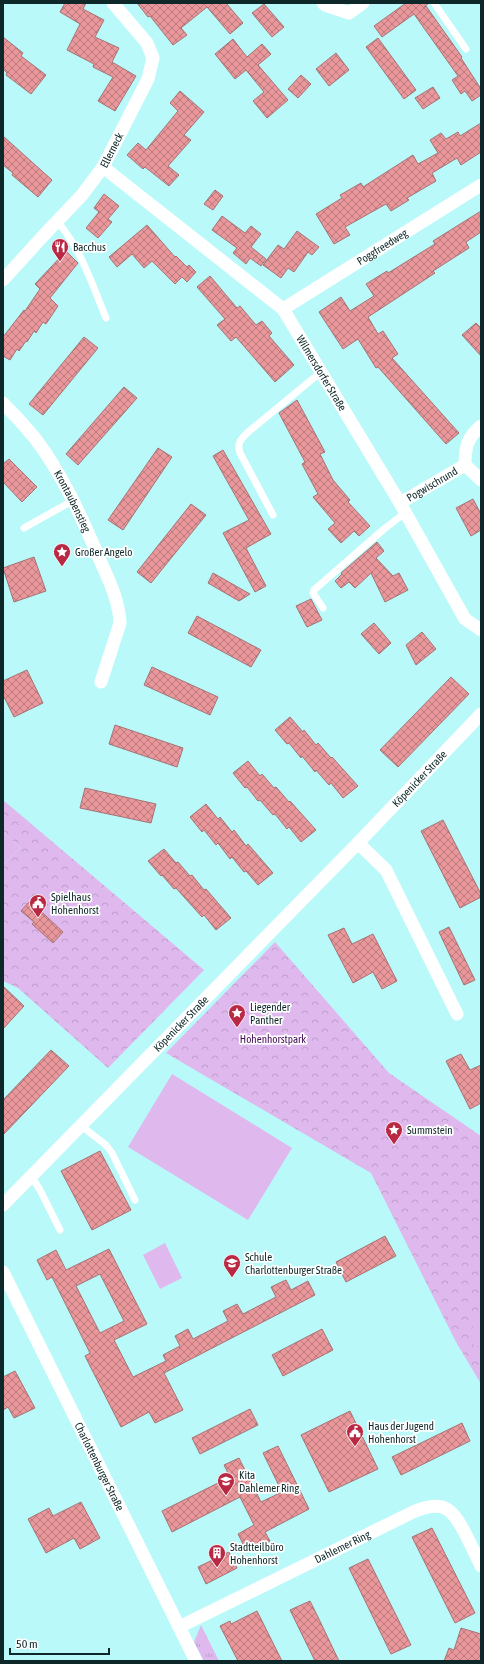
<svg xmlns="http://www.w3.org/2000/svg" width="484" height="1664" viewBox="0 0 484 1664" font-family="'Asap Condensed',sans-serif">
  <defs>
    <pattern id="grass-tufts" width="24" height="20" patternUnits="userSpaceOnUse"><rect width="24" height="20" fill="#dfb8ee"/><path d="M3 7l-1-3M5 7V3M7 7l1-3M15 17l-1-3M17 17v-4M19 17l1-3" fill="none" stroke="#be9ecc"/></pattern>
    <pattern id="park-crowns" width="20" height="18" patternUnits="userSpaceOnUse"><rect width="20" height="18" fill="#dfb8ee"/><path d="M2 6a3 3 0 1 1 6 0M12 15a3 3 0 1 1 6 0" fill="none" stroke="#be9ecc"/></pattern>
    <pattern id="building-cross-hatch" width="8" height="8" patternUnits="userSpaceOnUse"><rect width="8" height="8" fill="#e9979b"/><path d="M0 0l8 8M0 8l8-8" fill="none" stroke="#bb7b7e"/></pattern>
  </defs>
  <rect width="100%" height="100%" fill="#baf9f9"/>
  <path fill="url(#grass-tufts)" d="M201 1625 219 1661H204L194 1642Z"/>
  <path fill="url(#park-crowns)" d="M3 800 204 970 108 1068 18 988 3 981V865L20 848 3 832Z
    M275 942 389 1073 481 1136V1384L456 1342 371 1173 166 1053Z"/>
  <path fill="#dfb8ee" d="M3 832 20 848 3 865Z
    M172 1074 292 1148 248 1220 128 1147Z
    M165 1243 182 1278 160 1289 143 1255Z
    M481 1300V1347L468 1343Z"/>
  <path fill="url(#building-cross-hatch)" stroke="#a47375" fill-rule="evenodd" d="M65 3H86L83 9 104 20 95 37 119 48 112 62 136 76 115 111 98 101 113 77 93 67 94 64 67 50 80 24 60 12Z
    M137 3H226L243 23 230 34 207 7 181 28 187 35 173 45 150 16 148 17Z
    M406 3H429L424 7 426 6 462 57 461 58 481 89V95L472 101 465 91 461 94 452 80 458 76 414 14 382 37 374 26Z
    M264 4 284 27 272 37 252 13Z
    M3 37 23 53 21 56 46 75 31 94 6 75 7 73 3 69Z
    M378 38 416 90 404 99 366 47Z
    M233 39 247 57 262 44 271 54 258 65 288 100 267 118 253 101 264 92 246 70 235 79 215 54Z
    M336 53 349 70 329 86 316 69Z
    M301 75 311 84 298 98 288 89Z
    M433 87 440 98 423 109 415 98Z
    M180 91 204 112 184 135 191 140 168 166 179 175 169 186 145 167 143 169 127 155 138 143 146 150 178 111 170 103Z
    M481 123V152L461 165 457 158 432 173 436 181 407 198 409 200 391 211 386 204 345 227 350 235 334 244 316 214 342 198 340 195 361 183 363 187 413 155 418 164 438 153 430 140 441 133 446 139 458 132 460 136Z
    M3 136 52 180 38 197 12 175 13 173 3 165Z
    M215 190 223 196 213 210 204 204Z
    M104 194 119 206 108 219 112 222 98 238 86 228 99 212 94 208Z
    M481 211V232L466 242 469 248 433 271 435 273 368 317 378 334 383 331 398 354 392 358 459 433 446 444 378 367 376 368 358 339 343 349 319 312 341 297 350 311 374 296 366 284 387 271 388 273 435 244 433 241Z
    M222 216 245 233 251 226 261 234 251 247 266 259 261 266 250 258 246 264 233 253 237 248 212 230Z
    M147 225 175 257 176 256 187 267 189 265 196 272 187 282 182 277 175 284 152 261 144 268 132 254 117 267 109 257Z
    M297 231 319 247 312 255 308 252 294 272 288 268 281 278 263 265 278 245 284 249Z
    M66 251 78 263 50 298 58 306 46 324 43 322 36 333 34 331 27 342 26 341 19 351 17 349 10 360 3 356V337L24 310 25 311 40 289 35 284Z
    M210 276 237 308 240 306 256 325 262 321 272 333 269 336 294 365 275 382 236 337 231 341 217 325 225 319 197 287Z
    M476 323 481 328V356L462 335Z
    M84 337 98 348 43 415 29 404Z
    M124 387 137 398 78 465 66 454Z
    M297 400 325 452 320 454 333 480 350 500 348 502 370 526 359 536 354 531 341 543 328 529 335 523 313 497 318 494 302 464 305 462 279 413Z
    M158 448 172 457 123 530 108 520Z
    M223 450 271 534 246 548 266 586 255 592 223 533 249 520 213 456Z
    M9 459 37 487 22 502 3 482V464Z
    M473 499 481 514V530L471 536 456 508Z
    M191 504 206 515 151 583 137 572Z
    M377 542 384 551 376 558 393 576 399 573 408 590 385 602 371 573 355 588 349 582 341 588 335 581 342 574 341 573Z
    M34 557 46 591 14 602 3 568Z
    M213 573 250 594 239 601 208 583Z
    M311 599 322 620 307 627 296 606Z
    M197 616 261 650 251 667 188 633Z
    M374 623 391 643 379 654 361 634Z
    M422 632 436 649 416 665 406 645Z
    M152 667 218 697 210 715 144 685Z
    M27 670 43 703 14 717 3 695V681Z
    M451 677 469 694 398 767 380 750Z
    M290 717 303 732 304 730 316 745 318 743 331 758 332 757 358 786 343 798 331 783 329 785 316 770 315 772 302 756 301 758 289 743 287 744 275 730Z
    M115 725 183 748 177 767 109 744Z
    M248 761 260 776 262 774 274 788 276 787 289 802 290 801 316 830 301 842 289 827 287 829 275 814 273 815 260 800 258 801 247 787 245 788 233 773Z
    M85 788 156 804 151 823 80 808Z
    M206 804 218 819 220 817 232 832 234 830 246 846 248 844 273 873 258 885 246 871 244 872 232 857 230 859 218 843 216 845 204 830 202 832 190 817Z
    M443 820 481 894V897L460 908 421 831Z
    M164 849 176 863 178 862 190 876 192 875 204 890 206 889 231 918 216 930 204 915 202 917 176 888 174 889 162 875 161 876 148 861Z
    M30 901 63 932 53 943 32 924 34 922 21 911Z
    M449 927 475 980 464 985 439 932Z
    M344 928 352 944 373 934 397 981 382 989 373 972 353 983 328 935Z
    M3 986 24 1006 3 1029Z
    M51 1050 69 1066 3 1135V1100Z
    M461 1054 470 1070 481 1065V1103L470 1109 446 1061Z
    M100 1151 131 1210 92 1230 61 1171Z
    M385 1236 396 1256 346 1282 336 1262Z
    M109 1249 147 1324 114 1340 133 1377 166 1361 163 1355 180 1346 175 1336 188 1329 193 1339 228 1321 223 1311 237 1304 243 1314 276 1297 271 1287 286 1280 291 1290 308 1281 315 1295 164 1373 183 1410 155 1423 149 1412 121 1427 85 1356 90 1353 52 1277 47 1280 37 1260 56 1250 66 1270ZM100 1274 124 1321 100 1333 76 1286Z
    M322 1329 333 1350 283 1376 272 1355Z
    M15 1371 35 1408 14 1418 8 1407 3 1410V1377Z
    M250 1409 258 1425 200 1454 192 1438Z
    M350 1411 378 1469 329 1492 301 1435Z
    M462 1423 470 1441 401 1475 392 1457Z
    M278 1446 309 1509 265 1532 270 1541 247 1552 238 1534 254 1525 240 1497 172 1532 162 1511 230 1477 224 1465 239 1458 261 1502 282 1492 263 1453Z
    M81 1502 100 1538 80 1549 74 1538 46 1553 28 1519 49 1508 53 1516Z
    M432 1528 475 1613 455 1623 412 1537Z
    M229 1552 237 1568 206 1584 198 1567Z
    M368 1559 411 1645 391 1654 349 1568Z
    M310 1601 317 1615 339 1661H315L290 1610Z
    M257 1611 282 1661H238L220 1626 230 1621 231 1624Z
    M461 1628 481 1634V1661H444L449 1648 454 1650Z"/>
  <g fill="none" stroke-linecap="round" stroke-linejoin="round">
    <path stroke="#fff" stroke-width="7" d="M434 3 466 49
      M57 221C81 249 92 284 106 318
      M273 515 240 453C237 444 240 440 247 433L321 372
      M24 528 72 501
      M323 608 313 593 314 590 384 529 405 513
      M80 1125 106 1145 112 1153 135 1200
      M31 1176 40 1190 60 1230"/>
    <g stroke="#fff" stroke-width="13">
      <path d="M323 3 325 5 349 13 363 3"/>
      <path id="s1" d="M103 167 283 309 400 503 465 619 481 630"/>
      <path id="s2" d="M3 280 43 236 82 195 103 167 148 79 153 58 147 43 113 3"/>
      <path id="s3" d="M283 309 481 185"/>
      <path id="s4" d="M3 403C14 414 24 425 34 437 62 473 82 518 100 560 109 580 119 601 120 623L101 682"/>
      <path d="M481 426C467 438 465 447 465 465L481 480"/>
      <path id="s5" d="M400 503 465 465"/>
      <path d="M358 843 386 870 457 1014"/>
      <path id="s6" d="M3 1205 358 843 481 714"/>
      <path id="s7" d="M3 1272 196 1661"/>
      <path id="s8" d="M179 1627 413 1512C444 1499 452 1508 466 1535 471 1545 476 1555 481 1566"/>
    </g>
  </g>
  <defs>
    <symbol id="restaurant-pin" viewBox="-11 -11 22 30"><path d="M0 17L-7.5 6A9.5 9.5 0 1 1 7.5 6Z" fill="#ba2944" stroke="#fff"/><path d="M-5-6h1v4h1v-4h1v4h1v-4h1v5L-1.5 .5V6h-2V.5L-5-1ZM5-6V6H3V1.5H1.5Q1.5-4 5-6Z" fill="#fff"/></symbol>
    <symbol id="sight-pin" viewBox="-11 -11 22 30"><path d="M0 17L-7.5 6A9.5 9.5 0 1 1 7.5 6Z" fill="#ba2944" stroke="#fff"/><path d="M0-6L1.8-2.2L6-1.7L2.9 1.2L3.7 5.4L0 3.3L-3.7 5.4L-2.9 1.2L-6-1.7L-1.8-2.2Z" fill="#fff"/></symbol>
    <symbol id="civic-pin" viewBox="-11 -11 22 30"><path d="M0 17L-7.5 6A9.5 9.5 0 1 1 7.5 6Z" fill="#ba2944" stroke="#fff"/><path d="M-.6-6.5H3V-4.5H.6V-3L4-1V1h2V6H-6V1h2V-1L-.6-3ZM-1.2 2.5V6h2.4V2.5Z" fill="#fff"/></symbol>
    <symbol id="school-pin" viewBox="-11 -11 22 30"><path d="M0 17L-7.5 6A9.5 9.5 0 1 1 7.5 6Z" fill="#ba2944" stroke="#fff"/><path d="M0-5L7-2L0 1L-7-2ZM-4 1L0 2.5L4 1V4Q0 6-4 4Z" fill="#fff"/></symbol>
    <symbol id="building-pin" viewBox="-11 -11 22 30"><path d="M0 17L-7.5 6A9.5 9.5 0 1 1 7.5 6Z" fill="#ba2944" stroke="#fff"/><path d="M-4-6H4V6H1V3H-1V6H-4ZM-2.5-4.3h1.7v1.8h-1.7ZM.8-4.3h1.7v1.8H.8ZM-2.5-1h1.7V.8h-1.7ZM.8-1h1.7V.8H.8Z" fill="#fff"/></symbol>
  </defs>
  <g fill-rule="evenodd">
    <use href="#restaurant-pin" x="50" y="237" width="20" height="27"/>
    <use href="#sight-pin" x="52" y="542" width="20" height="27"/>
    <use href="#civic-pin" x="28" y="893" width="20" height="27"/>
    <use href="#sight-pin" x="227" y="1003" width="20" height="27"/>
    <use href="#sight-pin" x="384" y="1120" width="20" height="27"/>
    <use href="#school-pin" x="222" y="1253" width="20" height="27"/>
    <use href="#civic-pin" x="345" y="1422" width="20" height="27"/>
    <use href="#school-pin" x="216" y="1471" width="20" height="27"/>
    <use href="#building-pin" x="207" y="1543" width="20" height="27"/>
  </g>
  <g text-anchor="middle" stroke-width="3.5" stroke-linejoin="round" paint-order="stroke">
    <g font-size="11" fill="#0e2728" stroke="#fff">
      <text dy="4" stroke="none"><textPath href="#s2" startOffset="170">Ellerneck</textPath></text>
      <text dy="4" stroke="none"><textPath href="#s3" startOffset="117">Poggfreedweg</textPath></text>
      <text dy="4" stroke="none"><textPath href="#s1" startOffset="304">Wilmersdorfer Straße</textPath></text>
      <text dy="4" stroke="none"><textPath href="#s5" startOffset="37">Pogwischrund</textPath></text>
      <text dy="4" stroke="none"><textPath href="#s4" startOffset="121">Krontaubenstieg</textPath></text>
      <text dy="4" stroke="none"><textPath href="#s6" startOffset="596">Köpenicker Straße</textPath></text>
      <text dy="4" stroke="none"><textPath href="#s6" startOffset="254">Köpenicker Straße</textPath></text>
      <text dy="4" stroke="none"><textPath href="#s7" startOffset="217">Charlottenburger Straße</textPath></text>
      <text dy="4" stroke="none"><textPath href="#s8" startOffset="182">Dahlemer Ring</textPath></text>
    </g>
    <g font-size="11" fill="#0e2728" stroke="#fff" text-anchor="start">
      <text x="73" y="251">Bacchus</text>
      <text x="75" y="556">Großer Angelo</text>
      <text x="51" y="901">Spielhaus<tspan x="51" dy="13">Hohenhorst</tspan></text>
      <text x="250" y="1011">Liegender<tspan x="250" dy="13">Panther</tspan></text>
      <text x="407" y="1134">Summstein</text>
      <text x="245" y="1261">Schule<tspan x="245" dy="13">Charlottenburger Straße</tspan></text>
      <text x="368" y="1430">Haus der Jugend<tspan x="368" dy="13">Hohenhorst</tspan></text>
      <text x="239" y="1479">Kita<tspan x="239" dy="13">Dahlemer Ring</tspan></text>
      <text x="230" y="1551">Stadtteilbüro<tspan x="230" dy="13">Hohenhorst</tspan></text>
    </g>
    <g font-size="11" fill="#450c57" stroke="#fff">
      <text x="273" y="1043">Hohenhorstpark</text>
    </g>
  </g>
  <rect width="484" height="1664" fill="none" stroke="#0e2728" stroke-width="8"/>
  <path d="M10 1648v6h99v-6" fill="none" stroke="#0e2728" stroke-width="2"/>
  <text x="16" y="1648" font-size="12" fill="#0e2728" stroke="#ffffff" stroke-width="3" paint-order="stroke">50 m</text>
</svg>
